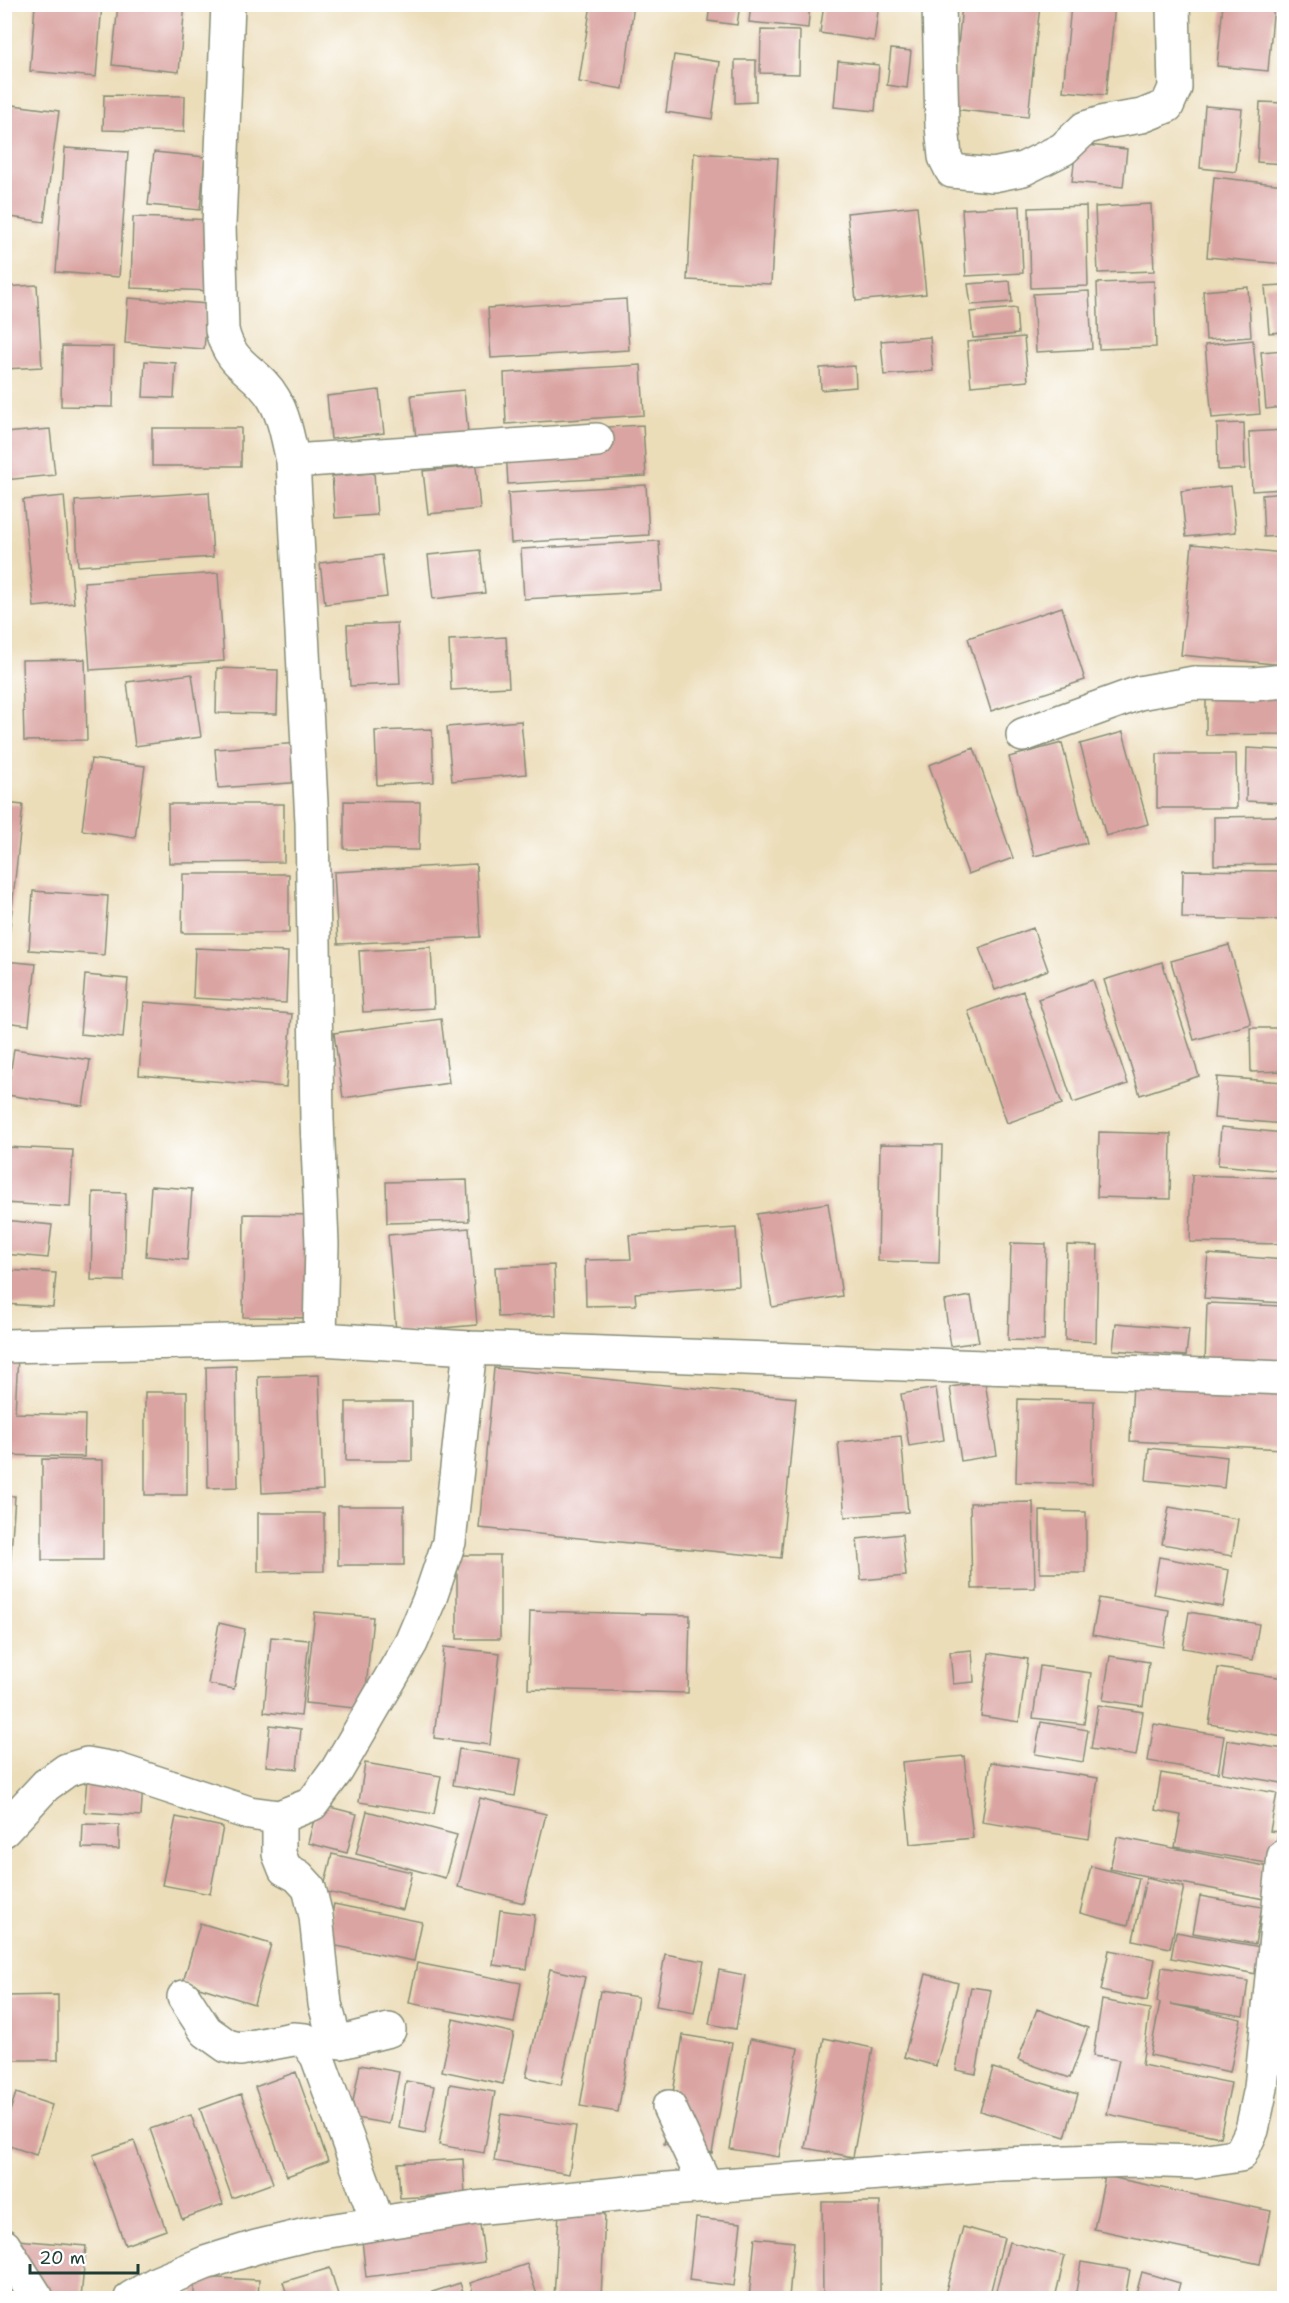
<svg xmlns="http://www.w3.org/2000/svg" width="1289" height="2303" viewBox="0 0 1289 2303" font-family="'Shantell Sans',sans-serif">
  <rect width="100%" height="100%" fill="#fff"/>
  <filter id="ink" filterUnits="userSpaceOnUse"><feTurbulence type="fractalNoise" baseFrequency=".0167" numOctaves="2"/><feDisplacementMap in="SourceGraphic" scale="12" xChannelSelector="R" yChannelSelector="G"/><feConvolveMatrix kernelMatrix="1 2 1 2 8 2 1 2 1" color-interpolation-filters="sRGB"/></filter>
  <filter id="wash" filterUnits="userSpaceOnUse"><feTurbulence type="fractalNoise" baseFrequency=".008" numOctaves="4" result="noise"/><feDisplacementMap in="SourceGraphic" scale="24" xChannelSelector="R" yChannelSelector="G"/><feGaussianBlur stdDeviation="1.35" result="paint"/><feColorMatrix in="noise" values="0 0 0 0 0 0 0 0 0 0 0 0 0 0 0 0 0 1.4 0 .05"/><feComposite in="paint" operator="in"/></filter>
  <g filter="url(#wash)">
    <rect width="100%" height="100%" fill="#ecddb9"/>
    <g id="blocks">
      <path fill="#daa4a2" d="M4 4H11L9 42 4 41Z
        M35 4H102L96 77 30 71Z
        M118 4H185L179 72 112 65Z
        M591 4H634L623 89 579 82Z
        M710 4H740L737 25 708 21Z
        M751 4H810L808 28 749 22Z
        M824 4H879L874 41 820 33Z
        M1223 4H1274L1268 71 1217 66Z
        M962 5H1040L1028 117 952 109Z
        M1071 5H1115L1106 95 1063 91Z
        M761 30 800 31 799 74 760 73Z
        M891 49 911 51 907 88 887 85Z
        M674 55 720 62 712 119 666 112Z
        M735 60H756V102L735 103Z
        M838 61 879 65 875 111 834 107Z
        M104 95 185 96 184 132 103 130Z
        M1260 102 1284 103V164L1257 162Z
        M5 104 59 111 44 222 4 216Z
        M1205 106 1242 109 1236 172 1200 168Z
        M1076 144 1127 149 1123 187 1072 182Z
        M65 148 128 152 119 277 56 272Z
        M154 152 205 157 200 210 148 205Z
        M694 153 778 158 771 284 687 280Z
        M1214 177 1284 185V264L1207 257Z
        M1151 204 1154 271 1098 273 1095 207Z
        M917 206 926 294 856 301 847 213Z
        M1020 206 1023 273 966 276 962 209Z
        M1086 206 1088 286 1031 288 1029 208Z
        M133 217 215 220 213 291 131 288Z
        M1010 281 1012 302 971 305 968 284Z
        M1154 281 1156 347 1099 349 1097 283Z
        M37 285 42 367 4 369V287Z
        M1284 285V332L1269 333 1265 286Z
        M1248 287 1251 337 1206 340 1203 291Z
        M1089 291 1092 349 1036 352 1033 294Z
        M128 298 208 304 204 349 125 343Z
        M626 299 629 350 491 358 488 308Z
        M1016 308 1018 334 973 338 970 312Z
        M930 337 933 371 884 375 881 341Z
        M1024 337 1028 381 971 386 967 342Z
        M1253 340 1260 414 1212 418 1205 345Z
        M62 346 114 347 113 407 61 406Z
        M1284 350V407L1266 409 1261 352Z
        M145 361 176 363 174 398 143 397Z
        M641 365 644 415 506 424 504 373Z
        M855 366 856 387 821 390 820 368Z
        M379 390 384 433 331 439 327 396Z
        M464 390 468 433 416 438 411 395Z
        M1244 423 1245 469 1218 470 1217 424Z
        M643 425 646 476 508 484 505 433Z
        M152 428H241V466H152Z
        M50 429 55 475 4 480V433Z
        M1284 430V489L1252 491 1249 432Z
        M476 466 480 509 428 514 423 471Z
        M374 473 377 515 335 518 332 476Z
        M646 485 649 535 511 543 508 493Z
        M1231 486 1236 532 1186 537 1181 491Z
        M209 492 213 557 78 566 75 501Z
        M1284 493V536L1264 537 1262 495Z
        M64 496 74 603 34 607 23 500Z
        M659 541 662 591 524 599 521 549Z
        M1192 544 1284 553V665L1181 655Z
        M480 550 485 593 433 599 428 555Z
        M382 555 387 597 325 604 320 563Z
        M218 573 224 661 90 670 84 582Z
        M1062 607 1085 680 991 711 968 638Z
        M397 623 400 684 350 686 347 625Z
        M506 637 509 687 451 690 449 640Z
        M85 659 87 740 24 741 22 660Z
        M217 668 278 670 277 714 216 713Z
        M192 674 201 737 135 746 127 682Z
        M1284 685V734L1206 735V686Z
        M521 721 526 774 452 781 447 727Z
        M432 729 434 782 377 785 375 731Z
        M1123 732 1148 824 1106 836 1080 744Z
        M301 743 304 782 218 788 215 749Z
        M1062 743 1087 843 1034 856 1009 757Z
        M974 748 1013 858 968 874 929 765Z
        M1247 748 1284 750V803L1246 801Z
        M1157 754H1236L1237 808H1157Z
        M91 759 145 766 135 838 82 830Z
        M344 801 420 802 419 850 344 849Z
        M4 803 23 805 9 936 4 935Z
        M168 804H284V862L169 863Z
        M1284 816V864L1214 865V817Z
        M476 864 480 937 338 944 334 872Z
        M1183 870 1284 871V920L1182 918Z
        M183 874H289V933H182Z
        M33 891 108 896 104 955 29 950Z
        M1033 928 1048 970 995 990 979 948Z
        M1229 945 1251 1024 1194 1040 1171 961Z
        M431 947 434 1008 363 1012 359 951Z
        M195 948 288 952 286 1003 193 998Z
        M4 961 36 964 29 1025 4 1022Z
        M1162 962 1199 1076 1140 1095 1104 980Z
        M85 975 128 979 123 1038 80 1034Z
        M1093 980 1128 1084 1073 1103 1038 999Z
        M1023 991 1062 1104 1007 1123 968 1011Z
        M144 1002 292 1014 286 1087 139 1075Z
        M441 1019 449 1083 343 1098 334 1033Z
        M1250 1028H1284V1071L1251 1072Z
        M14 1049 90 1060 83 1106 7 1095Z
        M1217 1077 1284 1082V1124L1214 1118Z
        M1221 1127 1284 1133V1171L1218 1165Z
        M1099 1132 1171 1134 1170 1199 1097 1197Z
        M880 1144 942 1145 939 1263 878 1261Z
        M4 1147 73 1150 70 1207 4 1203Z
        M1192 1175 1284 1178V1244L1190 1242Z
        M467 1180 469 1221 387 1223 386 1182Z
        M151 1186 192 1189 187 1260 146 1256Z
        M93 1192 126 1193 124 1281 91 1280Z
        M828 1203 842 1296 772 1307 757 1214Z
        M244 1214 320 1215V1318L243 1317Z
        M4 1220 52 1225 48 1258 4 1254Z
        M469 1228 477 1325 396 1332 388 1235Z
        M736 1228 739 1286 635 1293 636 1305 586 1306 585 1260 631 1259 629 1235Z
        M1011 1243 1046 1244 1044 1341 1008 1340Z
        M1067 1245 1098 1246 1096 1342 1065 1340Z
        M1208 1254 1284 1260V1303L1204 1298Z
        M554 1265 556 1315 498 1317 495 1267Z
        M4 1270 56 1273 53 1307 4 1304Z
        M971 1296 979 1342 951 1346 944 1301Z
        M1207 1303 1284 1306V1368L1205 1364Z
        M1116 1323 1189 1329 1186 1356 1113 1350Z
        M4 1355 18 1356 15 1413 85 1415 84 1457 4 1455Z
        M236 1366 238 1487 208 1488 206 1367Z
        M494 1368 796 1398 781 1558 479 1528Z
        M319 1375 323 1490 262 1493 258 1377Z
        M985 1382 997 1455 961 1461 950 1387Z
        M1133 1384 1284 1392V1449L1130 1441Z
        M936 1388 944 1440 909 1446 901 1394Z
        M145 1392H187V1495H145Z
        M1018 1399 1094 1401 1092 1484 1016 1482Z
        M346 1402H412V1461H346Z
        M901 1436 908 1512 845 1517 838 1442Z
        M1149 1448 1227 1457 1224 1488 1146 1480Z
        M42 1459 103 1460V1560H42Z
        M4 1496H15L10 1567H4Z
        M1033 1502 1035 1588 972 1589 970 1503Z
        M338 1506H404V1565H338Z
        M1169 1507 1238 1519 1232 1556 1162 1544Z
        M1040 1511 1086 1512V1573H1040Z
        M258 1513H324V1571L258 1572Z
        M902 1534 906 1576 861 1580 857 1539Z
        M457 1555H500V1639H457Z
        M1159 1557 1229 1570 1223 1607 1153 1594Z
        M1099 1598 1169 1610 1163 1647 1092 1635Z
        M530 1611 690 1615 688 1693 528 1689Z
        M315 1612 373 1617 364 1709 305 1703Z
        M1189 1612 1259 1624 1253 1660 1183 1648Z
        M219 1623 245 1629 234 1689 208 1684Z
        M271 1637 309 1640 301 1716 264 1712Z
        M444 1647 500 1653 490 1745 434 1738Z
        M972 1650 974 1682 953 1684 950 1652Z
        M989 1653 1028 1659 1019 1722 981 1716Z
        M1110 1656 1149 1662 1143 1706 1103 1700Z
        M1040 1666 1091 1673 1084 1724 1033 1718Z
        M1218 1668 1284 1678 1283 1737 1209 1724Z
        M1098 1705 1143 1712 1136 1756 1091 1749Z
        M1041 1722 1088 1730 1083 1762 1035 1754Z
        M1154 1724 1224 1736 1218 1773 1148 1761Z
        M270 1725 301 1729 297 1769 266 1766Z
        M1227 1740 1284 1749 1282 1783 1222 1773Z
        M459 1749 521 1759 515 1796 453 1785Z
        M964 1756 973 1838 910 1844 902 1762Z
        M991 1762 1098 1778 1089 1839 982 1822Z
        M365 1763 441 1776 434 1814 359 1802Z
        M1161 1773 1277 1793 1270 1831 1278 1832 1272 1864 1175 1847 1181 1815 1155 1810Z
        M87 1779 143 1784 141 1816 84 1812Z
        M480 1798 546 1814 524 1903 458 1887Z
        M318 1804 357 1814 347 1853 308 1843Z
        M367 1811 457 1835 445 1878 356 1854Z
        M176 1817 223 1827 210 1894 162 1885Z
        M83 1824 119 1825V1849L82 1848Z
        M1117 1837 1270 1867 1264 1899 1110 1869Z
        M332 1854 412 1872 403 1910 323 1891Z
        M1091 1866 1139 1878 1128 1925 1080 1913Z
        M1146 1878 1184 1887 1170 1948 1133 1940Z
        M1200 1896 1262 1907 1255 1944 1193 1933Z
        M334 1904 422 1922 414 1961 326 1944Z
        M500 1910 535 1915 527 1969 493 1965Z
        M200 1923 271 1944 254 2004 183 1982Z
        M1176 1932 1272 1949 1267 1976 1171 1958Z
        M1109 1950 1155 1959 1147 2001 1101 1991Z
        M665 1954 704 1961 694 2013 656 2006Z
        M417 1963 521 1983 514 2023 409 2003Z
        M1162 1967 1248 1981 1243 2016 1171 2004 1241 2019 1230 2072 1150 2055 1160 2003 1157 2002Z
        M550 1969 585 1977 561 2085 526 2077Z
        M719 1970 745 1975 736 2029 709 2024Z
        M926 1974 958 1983 936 2066 904 2057Z
        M971 1987 991 1990 976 2074 956 2070Z
        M600 1991 638 1997 618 2112 580 2106Z
        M58 1995V2060H4V1996Z
        M1102 2000 1150 2009 1142 2065 1231 2083 1220 2137 1107 2114 1119 2060 1093 2056Z
        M1037 2009 1088 2028 1070 2078 1018 2060Z
        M453 2019 514 2033 503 2084 442 2071Z
        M683 2035 732 2043 712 2153 664 2144Z
        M824 2038 873 2048 853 2157 805 2148Z
        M750 2039 798 2048 779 2157 730 2149Z
        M360 2065 399 2072 389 2124 350 2117Z
        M993 2068 1078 2094 1065 2137 980 2111Z
        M296 2072 328 2161 287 2176 255 2087Z
        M406 2081 434 2086 425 2133 399 2128Z
        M450 2084 495 2092 484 2153 439 2145Z
        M16 2093 52 2105 36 2155 4 2144V2129Z
        M241 2094 273 2183 232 2198 200 2109Z
        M501 2114 576 2126 569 2174 494 2161Z
        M191 2115 223 2204 182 2219 150 2129Z
        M134 2141 166 2230 125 2245 93 2155Z
        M463 2159 465 2194 400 2198 398 2163Z
        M1105 2176 1271 2211 1260 2264 1094 2229Z
        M822 2202H880V2298H823Z
        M559 2212 605 2214 601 2298H554Z
        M479 2217 485 2262 366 2277 361 2231Z
        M696 2218 741 2223 734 2286 689 2280Z
        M963 2227 1004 2238 989 2298H944Z
        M755 2238 794 2242 789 2298H749Z
        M17 2240 86 2246 81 2298H37L11 2296Z
        M1009 2242 1065 2256 1055 2298H994Z
        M1081 2262 1130 2270 1125 2298H1075Z
        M527 2264 538 2298H475L470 2283Z
        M330 2268 339 2298H288L283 2282Z
        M1142 2272 1180 2283 1176 2298H1135Z
        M194 2277 259 2280 258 2298H194Z
        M460 2283 465 2298H414Z"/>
    </g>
  </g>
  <g filter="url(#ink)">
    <use href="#blocks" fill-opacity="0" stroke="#868d76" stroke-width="1.5"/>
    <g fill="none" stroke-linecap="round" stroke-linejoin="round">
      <defs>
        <path id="minor" d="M228 4 219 225 222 330C231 369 256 368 274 399 285 418 288 440 293 461L312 822 317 1120 322 1244 320 1339
          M939 4 942 126 945 157 952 171 993 175 1023 169 1063 149 1085 128 1105 122 1142 116 1167 106 1175 88 1173 4
          M293 461 597 440
          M1023 735 1139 693 1194 683 1254 684 1284 681
          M4 1346 320 1339 470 1348 1284 1378
          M279 1817V1854L285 1869 298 1876 309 1888 316 1916 325 2004 335 2041 341 2042 389 2030
          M4 1830 46 1785 67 1770 87 1764 115 1769 249 1813 279 1817 312 1804 337 1770 411 1643 430 1598 449 1542 470 1348
          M184 1997 206 2031 227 2046 240 2049 293 2039 305 2040 317 2056 378 2223
          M669 2107 706 2186
          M4 2246 37 2298
          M131 2298 157 2283 205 2263 256 2247 310 2234 475 2208 669 2189 1000 2164 1135 2160 1195 2162 1240 2155 1252 2130 1261 2088 1284 1856"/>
      </defs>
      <use href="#minor" stroke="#868d76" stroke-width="36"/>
      <use href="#minor" stroke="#fff" stroke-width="33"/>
    </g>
  </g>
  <rect width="1289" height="2303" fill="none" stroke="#fff" stroke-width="24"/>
  <path d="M30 2264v9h108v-9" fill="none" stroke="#1f3d34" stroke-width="3"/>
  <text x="39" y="2264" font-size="18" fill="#1f3d34" stroke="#ffffff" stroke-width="4.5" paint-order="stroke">20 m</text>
</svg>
